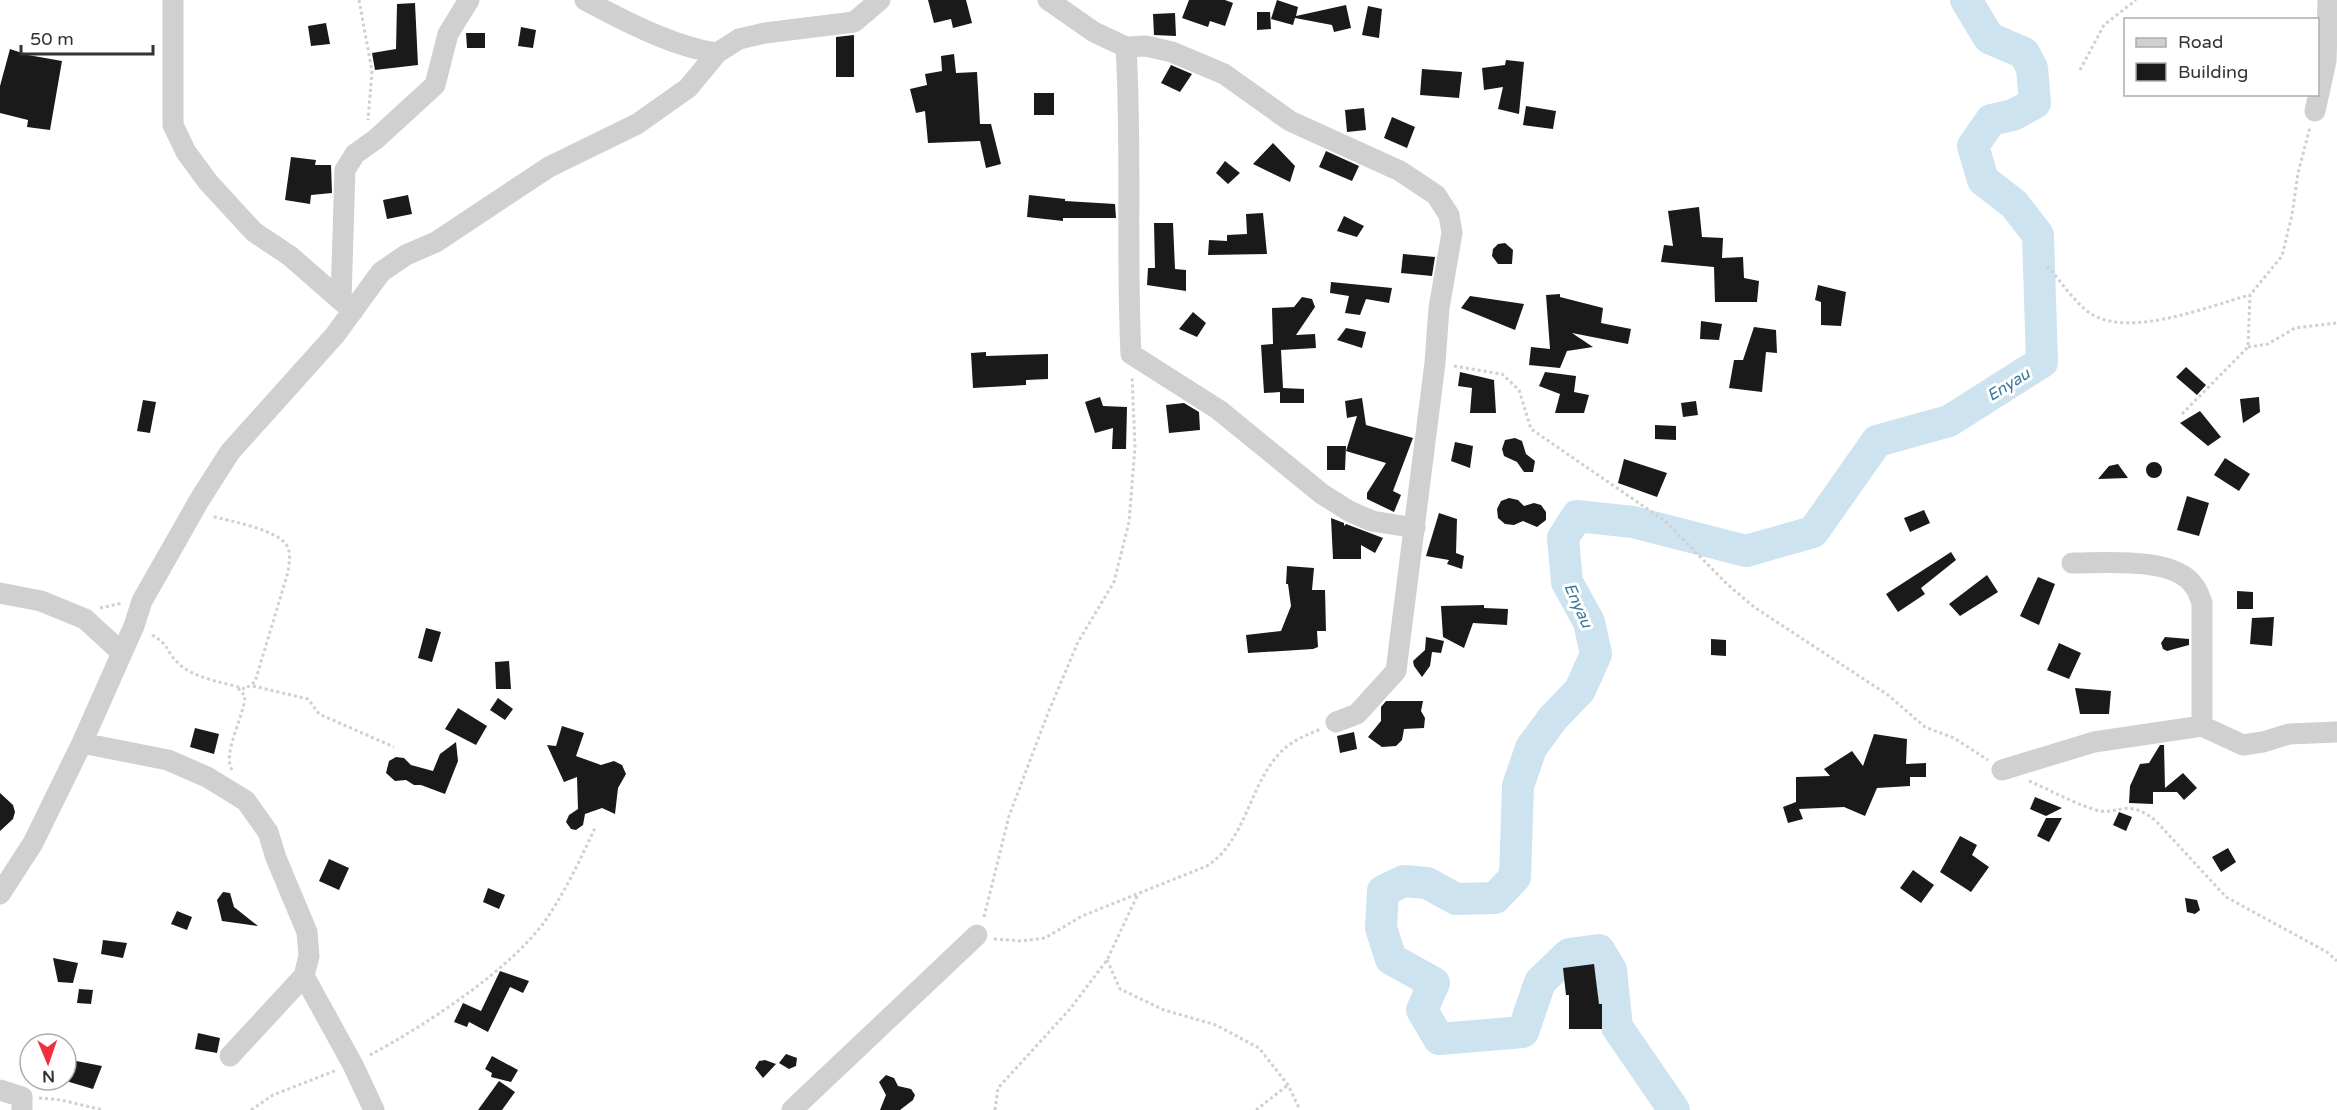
<svg xmlns="http://www.w3.org/2000/svg" width="2337" height="1110" viewBox="0 0 2337 1110" font-family="'Varela Round',sans-serif">
  <rect width="100%" height="100%" fill="#fff"/>
  <g fill="none" stroke-linecap="round" stroke-linejoin="round">
    <path stroke="#cde3f0" stroke-width="32" d="M1674 1110 1617 1027 1611 970 1599 950 1569 954 1540 982 1523 1032 1439 1039 1422 1010 1434 983 1391 959 1381 928 1383 891 1404 881 1427 883 1456 899 1495 898 1515 877 1518 786 1531 748 1553 718 1580 690 1596 654 1589 622 1567 582 1563 538 1577 516 1633 522 1746 551 1813 532 1877 441 1949 421 2042 362 2038 235 2014 204 1983 180 1973 146 1991 120 2013 115 2035 103 2032 68 2024 53 1989 38 1966 0"/>
  </g>
  <path fill="#1a1a1a" d="M928 0H966L972 23 953 28 951 19 934 23Z
    M1189 0H1225L1233 3 1225 26 1210 21 1208 27 1182 18Z
    M1277 0 1298 7 1296 16 1346 5 1351 28 1334 32 1332 25 1295 18 1293 25 1271 19Z
    M415 3 418 65 375 70 372 53 396 49 397 4Z
    M1368 6 1382 9 1379 38 1362 35Z
    M1257 12H1270L1271 29 1257 30Z
    M1175 13 1176 36 1154 35 1153 14Z
    M326 23 330 44 311 46 308 26Z
    M521 27 536 30 533 48 518 46Z
    M466 33H485V48H467Z
    M854 35V77H836V37Z
    M10 49 28 55 62 61 50 130 27 127 28 120 0 113V86Z
    M954 54 956 73 977 72 980 124H991L1001 164 986 168 980 141 928 143 925 111 916 113 910 89 927 85 925 74 942 71 941 56Z
    M1506 60 1524 62 1519 114 1498 109 1503 87 1484 90 1482 68 1505 65Z
    M1171 65 1192 74 1180 92 1161 83Z
    M1422 69 1462 72 1459 98 1420 95Z
    M1034 93H1054V115H1034Z
    M1526 106 1556 111 1553 129 1523 125Z
    M1364 108 1366 130 1347 132 1345 110Z
    M1392 117 1415 127 1407 148 1384 138Z
    M1273 143 1295 166 1290 182 1253 164Z
    M1326 151 1359 166 1352 181 1319 167Z
    M291 157 316 160 315 165H331L332 193 311 195 310 204 285 200Z
    M1225 161 1240 173 1228 184 1216 173Z
    M408 195 412 214 387 219 383 200Z
    M1029 195 1065 199V201L1115 204 1116 218H1063V221L1027 217Z
    M1699 207 1702 237 1723 238 1722 258 1743 257 1744 278 1759 281 1757 302H1715L1714 267 1661 262 1664 245 1673 246 1668 211Z
    M1263 213 1267 254 1208 255 1209 240 1227 241V235L1247 234 1246 214Z
    M1344 216 1364 226 1357 237 1337 231Z
    M1154 223H1173L1175 269 1186 270V291L1147 285 1148 268H1155Z
    M1505 243 1513 250 1512 264H1498L1492 256 1493 249 1498 244Z
    M1403 254 1435 257 1432 276 1401 273Z
    M1331 282 1392 288 1389 303 1366 299 1360 315 1345 313 1349 296 1330 293Z
    M1818 285 1846 292 1841 326 1821 325V302L1815 300Z
    M1560 294V297L1603 308 1601 323 1631 329 1628 344 1572 333 1593 347 1567 351 1560 368 1529 365 1531 347 1550 349 1546 295Z
    M1470 296 1524 304 1515 330 1461 308Z
    M1302 297 1312 299 1315 307 1296 335 1315 334 1316 348 1281 350 1283 388 1304 389V403H1280V392L1264 393 1261 345 1273 344 1272 308 1294 307Z
    M1193 312 1206 323 1197 337 1179 329Z
    M1701 321 1722 324 1719 340 1700 339Z
    M1754 327 1776 330 1777 353 1766 352 1762 392 1729 388 1734 360H1743Z
    M1346 328 1366 332 1362 348 1337 340Z
    M986 352V356L1048 354V379L1026 380V385L973 388 971 353Z
    M2186 367 2206 385 2197 395 2176 377Z
    M1460 372 1494 380 1496 413H1470L1472 388 1458 386Z
    M1545 372 1576 376 1574 392 1589 395 1584 413H1555L1560 394 1539 386Z
    M1100 397 1103 406 1127 407 1126 449H1112L1113 428 1095 433 1085 402Z
    M2259 397 2260 412 2243 423 2240 399Z
    M1362 398 1366 425 1413 438 1393 491 1401 495 1394 512 1367 499V493L1386 463 1346 451 1357 416 1347 418 1345 401Z
    M143 400 156 402 150 433 137 431Z
    M1696 401 1698 415 1683 417 1681 403Z
    M1184 403 1199 412 1200 430 1169 433 1166 405Z
    M2200 411 2221 437 2208 446 2180 423Z
    M1655 425 1676 426V440L1655 439Z
    M1515 438 1522 441 1526 454 1535 461 1533 472H1524L1517 462 1504 456 1502 449 1505 440Z
    M1455 442 1473 446 1470 468 1451 461Z
    M1327 446H1346L1345 470H1327Z
    M2225 458 2250 474 2239 491 2214 475Z
    M1624 459 1667 473 1657 497 1618 483Z
    M2146 470a8 8 0 1 1 16 0a8 8 0 1 1-16 0Z
    M2118 464 2128 478 2098 479 2109 466Z
    M2187 496 2209 503 2199 536 2177 530Z
    M1509 498 1518 500 1524 506 1534 503 1541 505 1546 512V520L1537 527 1523 521 1514 525 1505 524 1498 518 1497 509 1501 501Z
    M1924 510 1930 523 1910 532 1904 518Z
    M1439 513 1457 519 1456 553 1464 556 1462 569 1447 564 1449 560 1426 556Z
    M1331 518 1344 523V526L1346 524 1383 538 1375 553 1361 545V559H1333Z
    M1951 552 1956 560 1921 588 1925 594 1898 612 1886 594Z
    M1287 566 1314 568 1312 590H1325L1326 631H1317L1318 647 1313 649 1248 653 1246 635 1281 631 1291 606 1288 584H1286Z
    M1987 575 1998 592 1960 616 1949 604Z
    M2038 577 2055 584 2039 625 2020 616Z
    M2237 591 2253 592V609H2237Z
    M1484 605V608L1508 609 1507 625 1473 623 1464 648 1443 637 1441 606Z
    M2274 617 2272 646 2250 644 2252 618Z
    M426 628 441 632 432 662 418 658Z
    M1426 637 1444 641 1441 653 1432 652 1430 666 1422 677 1414 666 1413 661 1425 650Z
    M2165 637 2189 639V645L2167 651 2163 649 2161 643Z
    M1711 639 1726 640V656L1711 655Z
    M2059 643 2081 653 2069 679 2047 670Z
    M509 661 511 689H496L495 662Z
    M2075 688 2111 691 2109 714H2080Z
    M498 698 513 709 505 720 490 710Z
    M1386 701H1423L1421 711 1425 718 1424 728 1404 729 1402 740 1396 746 1382 747 1368 737 1381 721V707Z
    M458 708 487 726 476 745 445 729Z
    M562 726 584 733 576 756 601 765 614 761 622 765 626 774 618 788 615 814 602 808 585 814 583 825 576 830 571 829 566 822 569 815 578 809 577 777 564 782 547 745 556 746Z
    M195 728 219 734 214 754 190 747Z
    M1354 732 1357 749 1340 753 1337 736Z
    M1874 734 1907 739 1906 764 1926 763V777H1910V786L1877 788 1865 816 1844 807 1799 809 1803 819 1788 823 1783 807 1796 802V777L1830 776 1824 769 1852 751 1863 766Z
    M456 742 458 761 445 794 421 785H414L406 780 395 781 386 773 389 761 396 757 404 758 411 765 433 771 440 754Z
    M2160 745H2164L2165 788 2183 773 2197 788 2184 800 2177 792H2153V804L2129 803 2130 786 2140 764 2149 763Z
    M0 793 13 805 15 812 13 819 0 831Z
    M2035 797 2062 808 2046 816 2030 809Z
    M2119 812 2132 817 2126 831 2113 825Z
    M2046 818H2062L2049 842 2037 836Z
    M1960 836 1977 845 1972 855 1989 867 1971 892 1940 872Z
    M2228 848 2236 862 2221 872 2212 857Z
    M329 859 349 868 339 890 319 881Z
    M1913 870 1934 885 1921 903 1900 888Z
    M488 888 505 895 499 909 483 902Z
    M223 892 230 893 234 907 258 926 222 921 217 900Z
    M2185 898 2197 900 2200 910 2195 914 2187 912Z
    M177 911 192 917 187 930 171 924Z
    M103 940 127 943 123 958 101 954Z
    M53 958 78 963 73 983 58 982Z
    M1594 964 1599 1004H1602V1029H1569V995H1566L1563 968Z
    M500 971 529 981 523 993 510 987 488 1032 469 1022 467 1027 454 1022 463 1003 481 1011Z
    M79 989 93 990 91 1004 77 1003Z
    M198 1033 220 1038 217 1053 195 1049Z
    M786 1054 797 1058 796 1066 789 1069 779 1063Z
    M492 1056 518 1070 511 1082 491 1077 492 1073 485 1069Z
    M66 1059 102 1066 93 1089 66 1081Z
    M765 1060 776 1064 763 1078 755 1068 759 1061Z
    M886 1075 894 1078 898 1086 911 1089 915 1095 913 1100 900 1110H880L886 1095 879 1082Z
    M499 1081 515 1092 502 1110H478Z"/>
  <g fill="none" stroke-linecap="round" stroke-linejoin="round">
    <path stroke="#d0d0d0" stroke-width="3" stroke-dasharray="3 3" stroke-linecap="butt" d="M359 0 372 71 368 120
      M2080 70 2104 25 2136 0
      M2047 266C2060 280 2072 299 2087 311 2125 341 2208 306 2250 295
      M2248 347 2268 344 2295 328 2337 323
      M1454 366 1502 374 1519 390 1531 429 1665 521 1727 584 1754 607 1888 695 1925 727 1954 738 1988 760
      M2182 414 2248 347 2250 295 2282 256 2292 215 2298 173 2310 127
      M100 608 122 603
      M152 635C170 645 165 650 177 662 193 679 224 682 245 689L255 682 288 572C289 564 291 556 288 548 282 530 229 521 211 516
      M253 686 308 699 319 714 394 747
      M232 770C222 752 244 718 245 696L237 687
      M2029 781C2050 790 2071 802 2093 809 2118 818 2124 796 2155 820L2226 897 2327 952 2337 961
      M984 917 1009 816 1048 713 1078 642 1114 582 1129 522 1135 447 1132 376
      M994 939 1021 941 1045 938 1082 916 1207 866C1248 839 1249 781 1284 749 1294 740 1308 734 1321 729
      M1107 960 1120 989 1164 1010 1216 1025 1259 1048 1288 1085 1300 1110
      M370 1055C424 1026 509 971 545 921 565 892 580 860 595 828
      M39 1098 61 1100 103 1110
      M251 1110 273 1095 337 1070
      M995 1110 998 1088 1070 1009 1107 960 1138 894
      M1256 1110 1288 1085"/>
    <path stroke="#d0d0d0" stroke-width="21" d="M173 0V125L186 152 208 182 254 232 290 256 353 311
      M585 0C624 21 674 47 717 53
      M1048 0 1094 32 1126 47C1132 149 1126 252 1131 354L1219 410 1322 494 1349 511 1372 521 1415 528
      M1126 47 1146 46 1172 52 1224 74 1290 121 1400 171 1436 195 1449 215 1452 233 1439 308 1435 363 1396 671 1357 714 1336 722
      M2315 111 2326 61 2328 0
      M341 299 345 170 355 154 376 139 435 85 448 34 469 0
      M2072 563C2103 563 2175 556 2194 586 2198 590 2200 598 2202 603V726
      M0 593 41 601 85 619 122 653
      M82 743 168 760 207 777 246 801 268 832 276 858 307 932 309 956 304 976 230 1056
      M2002 770 2094 742 2202 726 2243 745 2263 742 2289 734 2337 732
      M0 894 33 843 82 743 134 626 142 601 200 499 230 452 335 335 381 272 406 255 436 242 549 167 637 124 688 88 717 53 739 39 765 33 854 22 880 0
      M304 976 353 1065 374 1110
      M0 1090 22 1097V1110
      M792 1110 977 935"/>
  </g>
  <g text-anchor="middle" stroke-width="6" stroke-linejoin="round" paint-order="stroke">
    <g font-size="16" font-style="italic" fill="#39789d" stroke="#fff">
      <text transform="translate(2008 384) rotate(-32)" y="6">Enyau</text>
      <text transform="translate(1579 605) rotate(66)" y="6">Enyau</text>
    </g>
  </g>
  <rect x="2124" y="18" width="195" height="78" fill="#ffffff" stroke="#adadad" stroke-width="1.5"/>
  <rect x="2136" y="38" width="30" height="9" fill="#d0d0d0" stroke="#adadad" stroke-width="1.5"/>
  <text x="2178" y="48" font-size="18" fill="#333333">Road</text>
  <rect x="2136" y="63" width="30" height="18" fill="#1a1a1a" stroke="#adadad" stroke-width="1.5"/>
  <text x="2178" y="78" font-size="18" fill="#333333">Building</text>
  <g transform="translate(48 1062) rotate(178)"><circle r="28" fill="#ffffff" stroke="#adadad" stroke-width="1.5"/>
  <path d="M0-4.5L10 22L0 15L-10 22Z" fill="#f22d3e"/>
  <text y="-9" font-size="16" font-weight="bold" text-anchor="middle" fill="#333333">N</text>
  </g>
  <path d="M21 45v9h132v-9" fill="none" stroke="#333333" stroke-width="3"/>
  <text x="30" y="45" font-size="18" fill="#333333" stroke="#ffffff" stroke-width="4.5" paint-order="stroke">50 m</text>
</svg>
